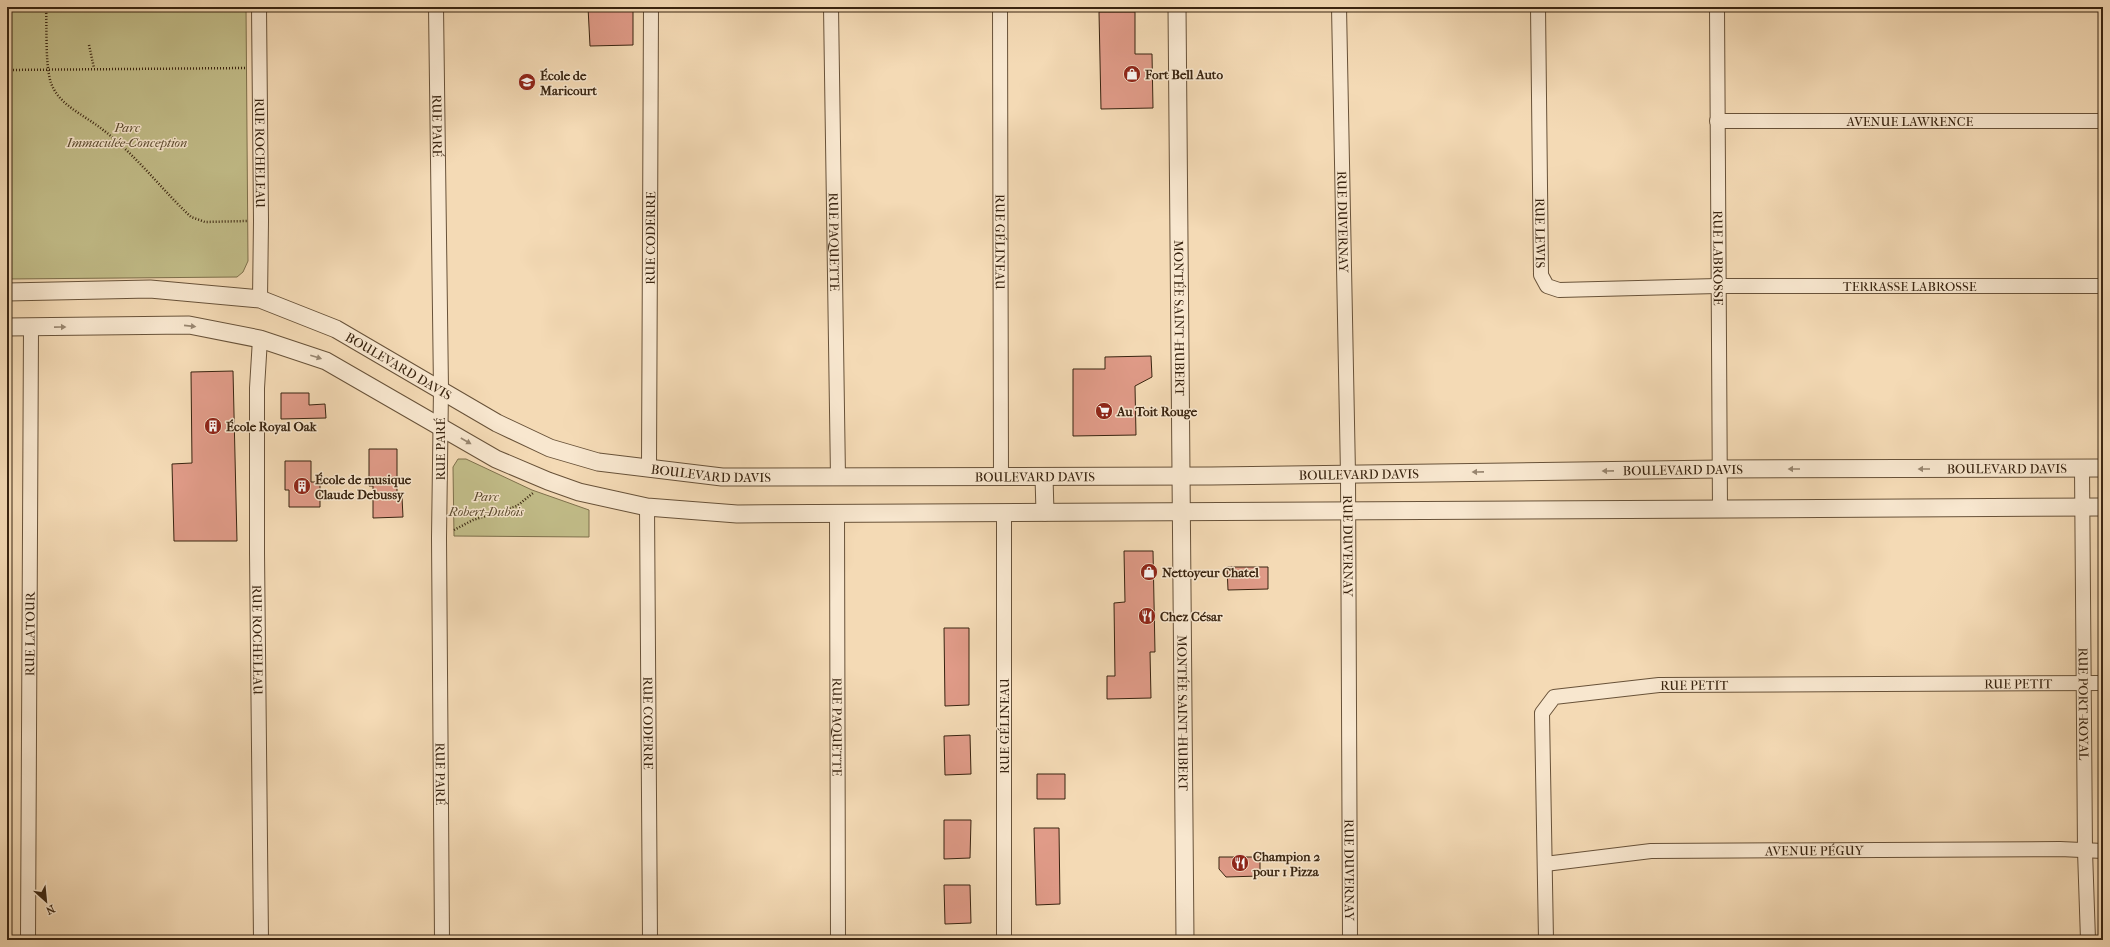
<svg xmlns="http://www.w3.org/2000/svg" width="2110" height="947" viewBox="0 0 2110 947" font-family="'IM FELL French Canon',serif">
  <rect width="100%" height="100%" fill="#f4dab5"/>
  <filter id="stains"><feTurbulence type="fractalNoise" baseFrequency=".005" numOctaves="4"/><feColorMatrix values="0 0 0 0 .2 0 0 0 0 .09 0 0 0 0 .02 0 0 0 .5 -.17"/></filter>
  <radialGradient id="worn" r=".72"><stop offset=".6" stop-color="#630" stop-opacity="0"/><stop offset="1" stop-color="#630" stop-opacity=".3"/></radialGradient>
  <path fill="#c2bd89" stroke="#7e704c" d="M7 7H246L248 261 243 272 237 277 7 279Z
    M458 459H466L532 490 589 510V537L454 536 453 467Z"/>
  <path fill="#e09b88" stroke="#392410" d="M588 7H633V45L590 46Z
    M1099 12H1135V54H1152L1153 108 1101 109Z
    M1151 356 1152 377 1135 386 1136 435 1073 436V369H1105V357Z
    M233 371 237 541H174L172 464 192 463 191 372Z
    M281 393H309V405L325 404 326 418 281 419Z
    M369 449H397V497H402L403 517 373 518V486H369Z
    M285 461H311V482H320V507H289V490H285Z
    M1124 551H1153L1155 652H1150L1151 698 1107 699V676H1115L1114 603 1125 602Z
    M1227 567H1268V589L1228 590Z
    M944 628H969V705L945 706Z
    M970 735 971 774 945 775 944 736Z
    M1037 774H1065V799H1037Z
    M944 820H971L970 858 944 859Z
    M1034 828H1059L1060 904 1036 905Z
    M1219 857H1260V876L1226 877 1219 869Z
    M944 885H970L971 923 945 924Z"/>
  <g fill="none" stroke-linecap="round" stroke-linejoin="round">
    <defs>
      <g id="minor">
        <path id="s1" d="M259 7 261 221 260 299"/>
        <path id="s2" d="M436 7 441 389 439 538 442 940"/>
        <path id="s3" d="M831 7 838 477"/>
        <path id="s4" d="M1000 7 1001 477"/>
        <path id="s5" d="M1339 7 1348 474 1350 940"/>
        <path id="s6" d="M1538 7 1541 275 1547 286 1559 290 1717 286H2103"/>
        <path id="s7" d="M1717 7 1720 509"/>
        <path id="s8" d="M1717 121H2103"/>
        <path id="s9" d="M260 339 257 388V553L261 940"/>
        <path id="s10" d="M649 468 651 7"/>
        <path id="s11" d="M2082 468 2085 851 2088 940"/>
        <path id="s12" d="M647 507 650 940"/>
        <path d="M1004 512V940"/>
        <path id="s13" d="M837 514 838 940"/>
        <path id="s14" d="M1545 864 1651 851 2060 849 2103 851"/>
        <path id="s15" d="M28 940 31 328"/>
        <path id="s16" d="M1546 940 1542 713 1554 697 1659 685 2103 683"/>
      </g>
      <g id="tertiary">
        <path id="s17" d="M1177 7 1185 940"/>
        <path id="s18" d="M7 292 150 289 260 299 336 329 497 423 550 448 598 462 722 477 1211 476 1719 469 2103 468"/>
        <path d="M7 327 189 325 260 339 326 361 496 459 548 481 579 492 647 507 737 514 2103 507"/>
        <path d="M1044 477 1045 512"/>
      </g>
    </defs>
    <use href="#minor" stroke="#685239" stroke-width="16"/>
    <use href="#tertiary" stroke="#685239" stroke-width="19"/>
    <path stroke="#392410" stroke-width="2.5" stroke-dasharray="1 2" stroke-linecap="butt" d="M46 7C47 27 45 65 51 83 58 102 76 111 92 122 130 147 158 186 191 217L205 222 247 221
      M89 45 94 68
      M7 70 246 68
      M454 530 473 520 517 506 533 493"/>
    <use href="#minor" stroke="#f8e7cf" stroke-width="14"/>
    <use href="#tertiary" stroke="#f8e7cf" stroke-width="17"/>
  </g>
  <defs><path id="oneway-solid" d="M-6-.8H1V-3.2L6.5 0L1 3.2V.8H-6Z"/></defs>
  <g fill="#988670">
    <use href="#oneway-solid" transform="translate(190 326) rotate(6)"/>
    <use href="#oneway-solid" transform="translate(60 327) rotate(-1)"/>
    <use href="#oneway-solid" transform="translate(316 357) rotate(18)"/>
    <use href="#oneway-solid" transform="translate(466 441) rotate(30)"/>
    <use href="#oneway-solid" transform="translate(1794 469) rotate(180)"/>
    <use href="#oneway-solid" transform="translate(1924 469) rotate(180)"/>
    <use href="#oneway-solid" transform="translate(1608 471) rotate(179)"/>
    <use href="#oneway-solid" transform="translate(1478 472) rotate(179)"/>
  </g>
  <defs>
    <symbol id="shop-disc" viewBox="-11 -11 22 22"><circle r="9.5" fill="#8f2418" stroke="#f8e7cf"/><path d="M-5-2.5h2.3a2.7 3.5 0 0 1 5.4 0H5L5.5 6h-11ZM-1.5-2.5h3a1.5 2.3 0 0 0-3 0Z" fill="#fff"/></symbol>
    <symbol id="school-disc" viewBox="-11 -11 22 22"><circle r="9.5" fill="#8f2418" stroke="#f8e7cf"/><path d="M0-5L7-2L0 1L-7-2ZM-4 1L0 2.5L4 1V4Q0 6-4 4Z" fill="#fff"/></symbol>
    <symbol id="supermarket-disc" viewBox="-11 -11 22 22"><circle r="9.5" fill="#8f2418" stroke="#f8e7cf"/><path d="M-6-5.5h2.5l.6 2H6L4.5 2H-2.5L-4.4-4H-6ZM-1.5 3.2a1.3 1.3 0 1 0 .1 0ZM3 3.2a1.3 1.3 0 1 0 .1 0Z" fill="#fff"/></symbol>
    <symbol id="building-disc" viewBox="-11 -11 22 22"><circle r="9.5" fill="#8f2418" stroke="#f8e7cf"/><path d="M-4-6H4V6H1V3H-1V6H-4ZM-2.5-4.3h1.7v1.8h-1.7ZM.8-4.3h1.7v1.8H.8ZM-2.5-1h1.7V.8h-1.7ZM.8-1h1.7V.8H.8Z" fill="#fff"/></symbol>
    <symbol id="restaurant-disc" viewBox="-11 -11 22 22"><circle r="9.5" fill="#8f2418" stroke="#f8e7cf"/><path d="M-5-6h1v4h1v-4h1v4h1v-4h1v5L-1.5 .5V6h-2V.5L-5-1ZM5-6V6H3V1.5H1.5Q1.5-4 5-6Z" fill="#fff"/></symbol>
  </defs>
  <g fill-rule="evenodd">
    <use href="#shop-disc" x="1122" y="64" width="20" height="20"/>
    <use href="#school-disc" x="517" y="72" width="20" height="20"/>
    <use href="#supermarket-disc" x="1094" y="401" width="20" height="20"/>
    <use href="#building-disc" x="203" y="416" width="20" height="20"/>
    <use href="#building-disc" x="292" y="476" width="20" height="20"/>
    <use href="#shop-disc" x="1139" y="562" width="20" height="20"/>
    <use href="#restaurant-disc" x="1137" y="606" width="20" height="20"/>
    <use href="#restaurant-disc" x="1230" y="853" width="20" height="20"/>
  </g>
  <g text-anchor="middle" stroke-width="3" stroke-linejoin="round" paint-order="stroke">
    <g font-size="13" font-weight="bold" fill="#392410" stroke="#f8e7cf" text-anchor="start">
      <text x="1145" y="79">Fort Bell Auto</text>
      <text x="540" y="80">École de<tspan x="540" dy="15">Maricourt</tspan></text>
      <text x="1117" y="416">Au Toit Rouge</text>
      <text x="226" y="431">École Royal Oak</text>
      <text x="315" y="484">École de musique<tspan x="315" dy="15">Claude Debussy</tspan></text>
      <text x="1162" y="577">Nettoyeur Chatel</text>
      <text x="1160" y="621">Chez César</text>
      <text x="1253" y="861">Champion 2<tspan x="1253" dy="15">pour 1 Pizza</tspan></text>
    </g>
    <g font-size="13" fill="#392410" stroke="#f8e7cf">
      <text dy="5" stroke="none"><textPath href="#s8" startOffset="193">AVENUE LAWRENCE</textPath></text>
      <text dy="5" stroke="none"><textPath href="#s2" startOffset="119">RUE PARÉ</textPath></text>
      <text dy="5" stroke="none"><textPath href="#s1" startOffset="146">RUE ROCHELEAU</textPath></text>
      <text dy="5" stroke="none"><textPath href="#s5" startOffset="215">RUE DUVERNAY</textPath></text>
      <text dy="5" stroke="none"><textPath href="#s6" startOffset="226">RUE LEWIS</textPath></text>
      <text dy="5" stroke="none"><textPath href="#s10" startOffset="230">RUE CODERRE</textPath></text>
      <text dy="5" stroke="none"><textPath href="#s3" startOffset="235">RUE PAQUETTE</textPath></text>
      <text dy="5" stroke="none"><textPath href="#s4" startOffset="235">RUE GÉLINEAU</textPath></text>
      <text dy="5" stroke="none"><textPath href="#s7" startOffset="251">RUE LABROSSE</textPath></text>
      <text dy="5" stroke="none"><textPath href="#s6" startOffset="644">TERRASSE LABROSSE</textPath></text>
      <text dy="5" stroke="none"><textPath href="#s17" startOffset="311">MONTÉE SAINT-HUBERT</textPath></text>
      <text dy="5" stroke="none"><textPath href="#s18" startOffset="408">BOULEVARD DAVIS</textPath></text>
      <text transform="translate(440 449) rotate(-90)" y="5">RUE PARÉ</text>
      <text dy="5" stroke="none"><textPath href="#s18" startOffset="2040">BOULEVARD DAVIS</textPath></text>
      <text dy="5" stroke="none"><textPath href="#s18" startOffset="1716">BOULEVARD DAVIS</textPath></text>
      <text dy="5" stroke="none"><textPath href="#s18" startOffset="744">BOULEVARD DAVIS</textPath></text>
      <text dy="5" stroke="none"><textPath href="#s18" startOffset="1392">BOULEVARD DAVIS</textPath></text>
      <text dy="5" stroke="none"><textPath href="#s18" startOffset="1068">BOULEVARD DAVIS</textPath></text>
      <text dy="5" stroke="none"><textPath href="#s5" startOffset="539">RUE DUVERNAY</textPath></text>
      <text dy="5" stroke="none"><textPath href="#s15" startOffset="306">RUE LATOUR</textPath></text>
      <text dy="5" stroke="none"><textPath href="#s9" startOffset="301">RUE ROCHELEAU</textPath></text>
      <text dy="5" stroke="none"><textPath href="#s16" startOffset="712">RUE PETIT</textPath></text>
      <text dy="5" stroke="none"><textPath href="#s16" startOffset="388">RUE PETIT</textPath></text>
      <text dy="5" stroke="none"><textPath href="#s11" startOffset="236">RUE PORT-ROYAL</textPath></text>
      <text dy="5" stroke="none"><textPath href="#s17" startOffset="706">MONTÉE SAINT-HUBERT</textPath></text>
      <text dy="5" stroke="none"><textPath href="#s12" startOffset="216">RUE CODERRE</textPath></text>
      <text transform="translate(1004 726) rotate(-90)" y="5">RUE GÉLINEAU</text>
      <text dy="5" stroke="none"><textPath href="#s13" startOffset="213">RUE PAQUETTE</textPath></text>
      <text dy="5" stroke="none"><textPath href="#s2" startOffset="767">RUE PARÉ</textPath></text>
      <text dy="5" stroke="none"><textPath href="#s14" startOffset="270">AVENUE PÉGUY</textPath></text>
      <text dy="5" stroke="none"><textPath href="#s5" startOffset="863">RUE DUVERNAY</textPath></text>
    </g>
    <g font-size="13" font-style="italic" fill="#5b4a2e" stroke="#f8e7cf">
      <text x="127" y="132">Parc<tspan x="127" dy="15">Immaculée-Conception</tspan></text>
      <text x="486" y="501">Parc<tspan x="486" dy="15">Robert-Dubois</tspan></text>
    </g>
  </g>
  <rect width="2110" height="947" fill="none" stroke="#f4dab5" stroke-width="24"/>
  <rect x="8" y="8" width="2094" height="931" fill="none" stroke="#392410" stroke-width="2"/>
  <rect x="12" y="12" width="2086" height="923" fill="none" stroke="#392410"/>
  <g transform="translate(46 901) rotate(153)" stroke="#f8e7cf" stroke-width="3" paint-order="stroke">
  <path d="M0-3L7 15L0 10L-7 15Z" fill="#392410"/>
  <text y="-6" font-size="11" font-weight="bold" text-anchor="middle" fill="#392410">N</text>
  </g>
  <rect width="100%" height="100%" filter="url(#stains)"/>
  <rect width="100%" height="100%" fill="url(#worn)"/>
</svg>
